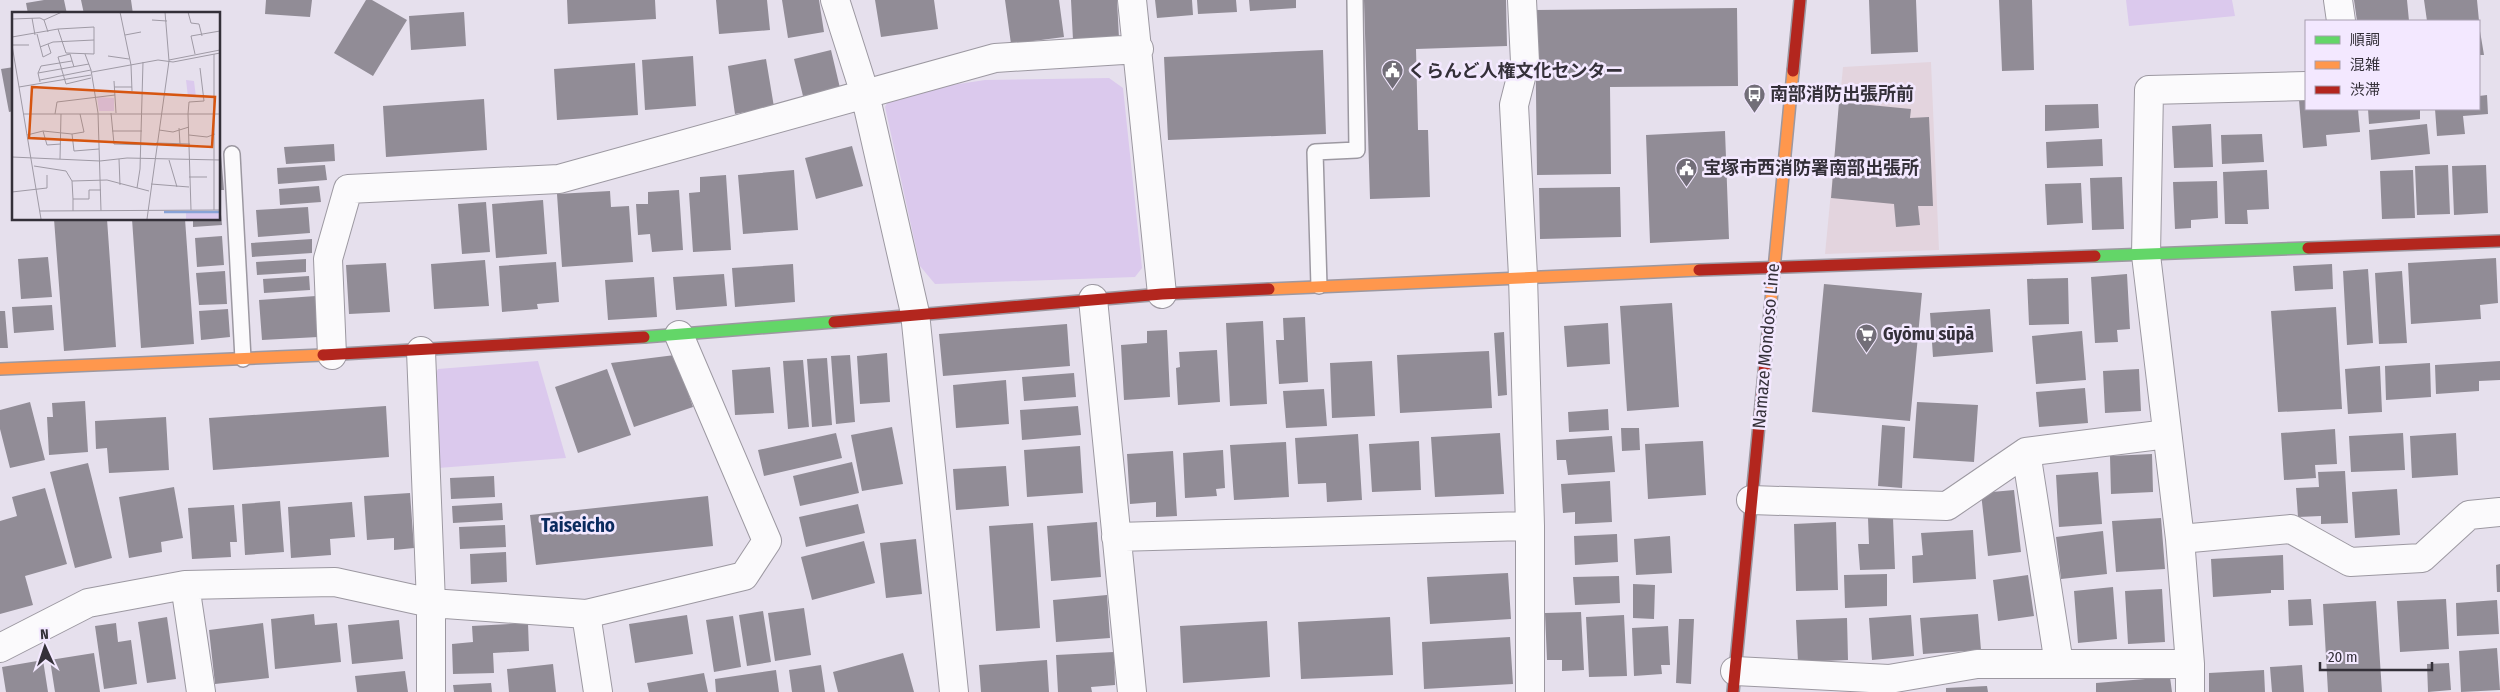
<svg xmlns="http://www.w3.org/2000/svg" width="2500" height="692" viewBox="0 0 2500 692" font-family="'Fira Sans Condensed','Noto Sans JP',sans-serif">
  <rect width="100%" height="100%" fill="#e6e0ed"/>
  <path fill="#e3d4de" d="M1931 62 1939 250 1825 254 1843 67Z"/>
  <path fill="#dbc9ed" d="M2126 0H2232L2235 16 2129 26Z
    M1109 78 1123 88 1142 268 1135 277 935 284 920 266 885 107 892 94 985 80Z
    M538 361 566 458 438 468 433 379 438 369Z"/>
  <path fill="#918c96" d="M44 0H64L67 14H28L26 3Z
    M81 0H131L133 14H84Z
    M266 0H312L310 17 265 14Z
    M366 0H372L407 20 373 76 334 53Z
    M567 0H655L656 19 568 24Z
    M716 0H767L770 30 719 34Z
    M782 0H819L824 32 788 38Z
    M875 0H934L938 29 881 37Z
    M1005 0H1059L1064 37 1011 44Z
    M1071 0H1117L1119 38 1073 40Z
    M1155 0H1192L1193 15 1157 18Z
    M1197 0H1236L1237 12 1198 14Z
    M1249 0H1296V8L1250 11Z
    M1364 0H1506L1507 46 1416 49 1418 130H1428L1430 197 1370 199Z
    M1869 0H1916L1918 52 1871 54Z
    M1999 0H2032L2034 70 2002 71Z
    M2354 0H2407L2409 21H2357Z
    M2424 0H2477L2479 21H2427Z
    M1737 8 1738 86 1610 87 1611 174 1537 175 1535 10Z
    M464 12 466 46 411 50 409 16Z
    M2479 25 2484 55H2479Z
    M831 50 840 88 803 96 794 59Z
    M1323 50 1326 134 1168 140 1164 57Z
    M693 56 696 106 645 110 642 60Z
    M766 59 774 107 735 114 728 66Z
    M635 63 638 115 557 120 554 69Z
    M14 67V111L9 112 1 69Z
    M2487 95 2488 114 2463 116 2465 134 2437 136 2435 109H2479V96Z
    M484 99 487 150 386 157 383 106Z
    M2299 100H2306V109H2358L2360 132 2326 135 2327 146 2303 148Z
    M1839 102 1911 109 1910 118 1929 117 1933 206H1918L1920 225 1896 227 1894 204 1831 198Z
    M2098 104 2099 128 2045 131V105Z
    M2368 109H2420V119L2369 124Z
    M2211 124 2213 167 2174 168 2172 126Z
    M2427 124 2430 154 2371 160 2369 130Z
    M1725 131 1729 239 1650 243 1646 135Z
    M2262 134 2264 162 2222 164 2221 135Z
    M2102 139 2103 166 2047 168 2046 142Z
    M334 144 335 161 286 164 284 147Z
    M852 146 863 186 816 199 805 158Z
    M219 155H221L224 190H219Z
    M325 165 327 180 278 184 277 168Z
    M2448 165 2450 214 2417 215 2415 166Z
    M2486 165 2488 213 2454 215 2452 166Z
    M794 170 798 230 743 234 738 175Z
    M2267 170 2269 209 2247 210 2248 224H2225L2223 172Z
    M2413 170 2415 218 2382 219 2380 171Z
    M726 175 731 250 693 252 689 193 700 192V177Z
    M2122 177 2124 229 2092 230 2090 178Z
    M2217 181 2218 218 2191 220V228L2175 229 2173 182Z
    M2081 183 2083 223 2047 225 2045 184Z
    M319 186 321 202 280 205 279 189Z
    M1620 187 1621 237 1540 239 1539 188Z
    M679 190 683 250 652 252 650 234 638 235 636 204H648V192Z
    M610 191 611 207 629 206 633 262 562 267 557 194Z
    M219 193 222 225 193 227V219H219Z
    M543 200 547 254 496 258 492 204Z
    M486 202 490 252 462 254 458 204Z
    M308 207 310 233 258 237 256 210Z
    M54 219H107L116 347 64 351Z
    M132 219H185L194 344 141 348Z
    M222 236 224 265 197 267 195 238Z
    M312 239V253L252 257 251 243Z
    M48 257 52 297 21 299 18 259Z
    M2496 258 2498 303 2480 305 2481 319 2411 324 2408 263Z
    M306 259V272L257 275 256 262Z
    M485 260 489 306 434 309 431 264Z
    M556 262 559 302 537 304 538 309 502 312 499 266Z
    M386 263 390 312 349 314 346 265Z
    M793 264 795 302 735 307 732 268Z
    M2332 264 2333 289 2295 291 2293 266Z
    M2368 269 2373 343 2347 345 2343 271Z
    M225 271 227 304 199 305 196 273Z
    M2402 271 2407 343 2379 344 2375 273Z
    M724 274 727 306 676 310 673 277Z
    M2127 274 2130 329 2117 330 2118 342 2095 343 2091 277Z
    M309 276 310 290 264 293 263 279Z
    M654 277 657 317 608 320 605 280Z
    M2068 278 2069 324 2029 325 2027 279Z
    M1824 284 1922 293 1910 421 1812 412Z
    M316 296 318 337 262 340 259 300Z
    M1672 303 1679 407 1627 411 1620 306Z
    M52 305 54 330 14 333 12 307Z
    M2336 307 2342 409 2278 412 2271 311Z
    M228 309 230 337 201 340 199 311Z
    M1990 309 1993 352 1933 357 1930 313Z
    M0 311H5L8 348H0Z
    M1305 317 1308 382 1279 384 1276 340H1284L1283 318Z
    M1263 321 1267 404 1230 406 1226 323Z
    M1608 323 1610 364 1567 367 1564 326Z
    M1067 324 1070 366 943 376 939 334Z
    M1167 330 1170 397 1124 400 1121 345 1147 343V331Z
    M2082 331 2086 380 2036 384 2032 336Z
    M1504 332 1507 395 1498 396 1494 333Z
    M1217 350 1220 402 1178 405 1176 368 1180 367 1179 352Z
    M1489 351 1492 408 1400 413 1397 355Z
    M887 353 890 402 860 404 857 356Z
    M675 355 693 407 634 427 611 363Z
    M850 355 855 422 836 424 831 356Z
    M827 358 832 425 812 427 807 359Z
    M803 360 809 427 788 429 783 361Z
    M1372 361 1375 416 1332 418 1330 363Z
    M2500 361V380L2479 381V391L2436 394 2435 365Z
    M2430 363 2431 397 2386 400 2385 366Z
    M2380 366 2382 412 2348 414 2345 369Z
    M770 367 774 413 735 415 732 370Z
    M607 369 631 435 578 453 555 387Z
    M2139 369 2141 411 2105 413 2103 371Z
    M1074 373 1076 397 1024 401 1022 377Z
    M1006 380 1009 424 956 428 953 385Z
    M2085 388 2088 423 2039 427 2036 392Z
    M1324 389 1327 426 1286 428 1283 391Z
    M85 401 88 452 49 455 47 417H53L52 403Z
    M30 402 45 460 10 468 0 429V410Z
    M1917 402 1978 405 1974 462 1913 458Z
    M386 406 389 457 213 470 209 418Z
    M1078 406 1081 435 1022 440 1020 410Z
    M1608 409 1609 430 1569 432 1568 412Z
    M166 417 169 470 109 473 107 448 96 449 95 421Z
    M1882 425 1905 427 1902 488 1878 486Z
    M892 427 903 484 862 491 851 435Z
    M1621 428H1639L1640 450 1622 451Z
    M2335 429 2337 464 2315 465 2316 478 2284 480 2281 433Z
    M836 433 842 458 764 476 758 450Z
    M1500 433 1504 494 1435 497 1431 437Z
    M2403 433 2405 470 2351 472 2349 436Z
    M2456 433 2458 475 2412 478 2410 436Z
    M1358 434 1362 500 1327 502 1326 483 1298 484 1295 438Z
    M1612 436 1615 472 1568 475 1566 460H1557L1556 440Z
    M1419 441 1421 490 1372 492 1369 444Z
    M1703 441 1706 495 1648 499 1645 444Z
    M1286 442 1289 497 1234 500 1230 445Z
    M1080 446 1083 493 1027 497 1024 450Z
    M1223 450 1225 488 1216 489 1217 496 1185 498 1183 453Z
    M1173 451 1177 516 1156 517V502L1130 504 1127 454Z
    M2152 454 2153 492 2111 494 2110 456Z
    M852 462 859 493 800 506 793 476Z
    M88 463 112 558 75 568 50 472Z
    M1006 466 1009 506 956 510 953 469Z
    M2345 471 2348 523 2321 524V516L2298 517 2296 488 2319 487 2318 472Z
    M2098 472 2102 524 2059 527 2056 475Z
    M494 476 495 497 451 499 450 478Z
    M1610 481 1612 522 1575 524V512L1563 513 1561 484Z
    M174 487 183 538 161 542 162 552 129 558 119 497Z
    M45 488 67 564 25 576 33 605 0 614V521L17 516 12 497Z
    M2397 489 2400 535 2355 538 2352 492Z
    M2014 490 2021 552 1988 556 1981 493Z
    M410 493 414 548 394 550V538L367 540 364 496Z
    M708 496 713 546 536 565 530 515Z
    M280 501 284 552 245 555 242 504Z
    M352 502 355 537 330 539 331 555 291 558 288 507Z
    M502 503 503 520 453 523 452 506Z
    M858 504 865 533 806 547 799 517Z
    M234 505 237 542H230L231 557 192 559 188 508Z
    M1868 518H1893L1895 569 1860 570 1858 544H1869Z
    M2161 518 2165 569 2116 572 2112 521Z
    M1097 522 1101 577 1051 581 1047 526Z
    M1836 522 1838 590 1796 591 1794 524Z
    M1033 523 1040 628 996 631 989 526Z
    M505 525 506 547 460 549 459 527Z
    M1973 530 1976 579 1913 583 1912 556 1923 555 1921 533Z
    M2103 531 2107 574 2061 579 2056 537Z
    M1617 534 1618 562 1575 565 1574 536Z
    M1670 536 1672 573 1636 575 1634 539Z
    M916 539 922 594 886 598 880 543Z
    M864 541 875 583 812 600 801 557Z
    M506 552 507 582 471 584 470 554Z
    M2283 555 2284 590H2271V593L2213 597 2211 559Z
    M2500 564V592H2497L2496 565Z
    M1508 573 1511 619 1430 624 1427 577Z
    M1887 574V606L1845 608 1844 575Z
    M2028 575 2034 616 1998 621 1993 580Z
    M1619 576 1620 603 1575 605 1573 577Z
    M1633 584 1655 585 1654 619 1633 618Z
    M2113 587 2117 639 2078 643 2074 591Z
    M2162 589 2165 642 2128 644 2125 591Z
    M1107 595 1110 638 1056 642 1053 600Z
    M2311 599 2313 625 2289 626 2288 600Z
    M2446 599 2449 649 2400 652 2397 601Z
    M2497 600 2499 634 2457 636 2456 603Z
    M2376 601 2382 692H2328L2323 604Z
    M804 608 811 655 775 661 768 613Z
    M763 611 771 662 747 666 739 615Z
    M1581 612 1584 670 1562 671V660H1547L1545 613Z
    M314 614 315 625 337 623 341 662 275 669 271 619Z
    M1978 614 1981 650 1923 654 1920 618Z
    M687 615 693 654 635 663 629 624Z
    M1624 615 1627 676 1589 677 1586 617Z
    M1911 615 1914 656 1872 660 1869 618Z
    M733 616 741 667 714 672 706 620Z
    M167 617 176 679 147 683 138 622Z
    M1390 617 1393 675 1301 679 1298 622Z
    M1847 618 1848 660 1798 662 1796 620Z
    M1679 619H1694L1691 684 1676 683Z
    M399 620 403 659 352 664 348 625Z
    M1267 621 1270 677 1183 683 1180 626Z
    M116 623 118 642 131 640 137 684 104 689 95 626Z
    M263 623 269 678 215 684 209 630Z
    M528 623 529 651 493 653 494 673 453 674 452 644 473 642 472 626Z
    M1668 626 1670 665H1661L1662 674 1634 676 1632 628Z
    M1510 637 1513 684 1424 689 1422 642Z
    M2497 648 2500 690 2461 692 2459 651Z
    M1114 652 1115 685 1091 687 1092 692H1058L1056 655Z
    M94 653 100 692H55L50 660Z
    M903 653 914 692H838L833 672Z
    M43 660 48 692H6L2 667Z
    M1047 660 1049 692H981L979 665Z
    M2449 663 2451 690 2428 692 2427 664Z
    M553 664 556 692H509L507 669Z
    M821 665 825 692H792L789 670Z
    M2302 665 2304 692H2272L2270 667Z
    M776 670 779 692H716L715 679Z
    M2264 670 2265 692H2209V673Z
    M405 671 408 692H357L355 676Z
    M704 673 708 692H649L647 683Z
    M2170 677 2172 692H2096V683Z
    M491 683 492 692H454L453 685Z
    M1987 686 1988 692H1946V688Z"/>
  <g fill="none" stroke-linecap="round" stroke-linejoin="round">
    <defs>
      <path id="lane" d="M232 154 243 359
        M1319 286 1315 152 1357 150 1355 0"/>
      <path id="street" d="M835 0 865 94 915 313 954 692
        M1132 0 1162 294
        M1522 0 1525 62 1514 105 1523 276 1530 526V692
        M2338 0 2341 21
        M1093 299 1132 692
        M421 351 431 603V692
        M332 355 328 259 348 189 559 179 995 58 1139 49
        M2026 452 2059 664
        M1751 500 1947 506 2026 452 2167 434
        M1116 537 1530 526
        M2180 539 2291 529 2350 562 2422 558 2469 515 2500 512
        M185 585 201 692
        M586 614 598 692
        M0 648 88 603 185 585 335 582 431 603 586 614 744 576 767 541 679 335
        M1735 671 1889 679 1977 664H2190
        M2190 692V664L2180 539 2146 255 2149 90 2306 86"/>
      <path id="fast" d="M2095 256 2308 248
        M644 337 834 322"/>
      <path id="slow" d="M1269 289 1699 270
        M1768 332 1793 71
        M0 369 323 355"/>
      <path id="jam" d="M1793 71 1800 0
        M2308 248 2500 241
        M1699 270 2095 256
        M834 322 1162 294 1269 289
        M323 355 644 337
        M1733 692 1768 332"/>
    </defs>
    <use href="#lane" stroke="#9c98a1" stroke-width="18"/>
    <use href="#street" stroke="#9c98a1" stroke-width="30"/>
    <use href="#fast" stroke="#9c98a1" stroke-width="14"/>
    <use href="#slow" stroke="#9c98a1" stroke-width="14"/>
    <use href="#jam" stroke="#9c98a1" stroke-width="14"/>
    <use href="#lane" stroke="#fbfafc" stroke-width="15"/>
    <use href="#street" stroke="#fbfafc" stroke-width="28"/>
    <use href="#fast" stroke="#63d668" stroke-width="11"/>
    <use href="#slow" stroke="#ff974d" stroke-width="11"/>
    <use href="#jam" stroke="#b3261e" stroke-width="11"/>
  </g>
  <defs>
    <symbol id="civic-pin" viewBox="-11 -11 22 30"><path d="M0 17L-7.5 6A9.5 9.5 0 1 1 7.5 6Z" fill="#726e78" stroke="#f3e8ff"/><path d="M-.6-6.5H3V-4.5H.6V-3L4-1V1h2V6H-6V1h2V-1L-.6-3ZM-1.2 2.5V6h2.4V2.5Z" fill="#fff"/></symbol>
    <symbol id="bus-pin" viewBox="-11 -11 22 30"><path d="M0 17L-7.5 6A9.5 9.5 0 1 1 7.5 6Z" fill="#726e78" stroke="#f3e8ff"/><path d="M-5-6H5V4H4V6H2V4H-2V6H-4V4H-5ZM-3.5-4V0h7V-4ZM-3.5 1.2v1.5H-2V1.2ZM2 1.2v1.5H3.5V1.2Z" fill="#fff"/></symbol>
    <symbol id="supermarket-pin" viewBox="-11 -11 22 30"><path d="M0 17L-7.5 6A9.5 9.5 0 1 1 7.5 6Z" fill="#726e78" stroke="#f3e8ff"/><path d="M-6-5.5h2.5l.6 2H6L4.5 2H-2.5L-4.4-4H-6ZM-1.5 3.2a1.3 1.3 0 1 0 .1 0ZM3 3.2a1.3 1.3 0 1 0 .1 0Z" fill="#fff"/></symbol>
  </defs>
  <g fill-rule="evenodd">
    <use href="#civic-pin" x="1380" y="58" width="25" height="34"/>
    <use href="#bus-pin" x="1742" y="82" width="25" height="34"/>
    <use href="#civic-pin" x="1674" y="156" width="25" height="34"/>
    <use href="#supermarket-pin" x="1854" y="322" width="25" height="34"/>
  </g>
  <g text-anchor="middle" stroke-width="5" stroke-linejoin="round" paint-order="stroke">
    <g font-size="18" font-weight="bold" fill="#343039" stroke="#f3e8ff" text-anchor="start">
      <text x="1408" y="77">くらんど人権文化センター</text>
      <text x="1770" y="100">南部消防出張所前</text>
      <text x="1703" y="174">宝塚市西消防署南部出張所</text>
      <text x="1883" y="340">Gyōmu sūpā</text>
    </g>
    <g font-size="18" fill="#343039" stroke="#f3e8ff">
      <text transform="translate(1766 346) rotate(-85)" y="6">Namaze Mondoso Line</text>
    </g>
    <g font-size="19" font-weight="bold" fill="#0a2a5e" stroke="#f3e8ff">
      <text x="578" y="532">Taiseicho</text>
    </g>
  </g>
  <g transform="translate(12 12)">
    <rect width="208" height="208" fill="#e6e0ed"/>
    <path d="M174 68 182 69 184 85H176ZM85 85 102 86V99H87ZM174 200H207V207H174Z" fill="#dbc9ed"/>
    <path fill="none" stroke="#88a3d7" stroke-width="2.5" d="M152 200H208"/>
    <path fill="none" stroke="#9f9aa5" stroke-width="1" d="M10 0H28M108 0 119 53 120 79M176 0 179 11 187 12 190 24M20 6 23 23M0 7 28 6 32 8 36 20M32 8 50 0M140 8 155 9M25 22 31 45 39 41 36 32M113 23 129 20M0 25 46 17 82 15V42L54 41 46 17M0 33 29 207M0 33H17M28 35 41 30 82 28M73 42 79 58 86 101 89 199M183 42 179 24 208 19M96 44 117 47M157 48 208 38M62 55 58 42 46 45 54 72 79 66M80 60 146 48 161 50 208 41M26 61 77 52M28 68 79 58M102 69 104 101M28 70 26 61 29 54 60 49M7 75 79 63M102 75H120M99 101 102 132 144 133M11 102H208M43 102 45 90 103 83M167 116 168 132M147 118 161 120 177 115M31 119 35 133 49 132M100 119H130M60 122 62 139 87 137M15 123 31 119 60 122 72 120 68 102M177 123 195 125 203 122M144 131 178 132M0 145 88 149 115 146 208 148M48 147 49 102M107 147 108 173M157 148 165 175M22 154 54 159 60 169 95 168 137 179M177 165H195M60 169 61 187M139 172 177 175M125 176 128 157 131 50M0 180 35 176V163M179 198 176 102 177 90 192 89 188 56M202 198V42M28 199 208 198M61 199V187H77V178H89M135 207 157 49 153 0"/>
    <path fill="#d65510" fill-opacity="0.15" stroke="#d65510" stroke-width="2.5" d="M20 75 203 85 200 135 17 126Z"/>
    <rect width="208" height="208" fill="none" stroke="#343039" stroke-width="2.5"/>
  </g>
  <rect x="2305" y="20" width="175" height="90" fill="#f3e8ff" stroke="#a79eb0"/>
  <rect x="2315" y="36" width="25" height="8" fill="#63d668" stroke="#a79eb0"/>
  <text x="2350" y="45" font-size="15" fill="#343039">順調</text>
  <rect x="2315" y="61" width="25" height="8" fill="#ff974d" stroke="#a79eb0"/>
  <text x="2350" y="70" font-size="15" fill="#343039">混雑</text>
  <rect x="2315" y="86" width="25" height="8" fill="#b3261e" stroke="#a79eb0"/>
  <text x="2350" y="95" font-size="15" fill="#343039">渋滞</text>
  <g transform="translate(45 647) rotate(357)" stroke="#f3e8ff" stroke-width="4" paint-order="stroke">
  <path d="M0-4L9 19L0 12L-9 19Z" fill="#343039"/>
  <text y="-8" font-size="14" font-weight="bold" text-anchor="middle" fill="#343039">N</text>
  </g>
  <path d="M2320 662v8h112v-8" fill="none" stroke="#343039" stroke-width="2.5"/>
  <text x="2328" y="662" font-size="15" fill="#343039" stroke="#f3e8ff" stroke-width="4" paint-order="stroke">20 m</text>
</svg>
